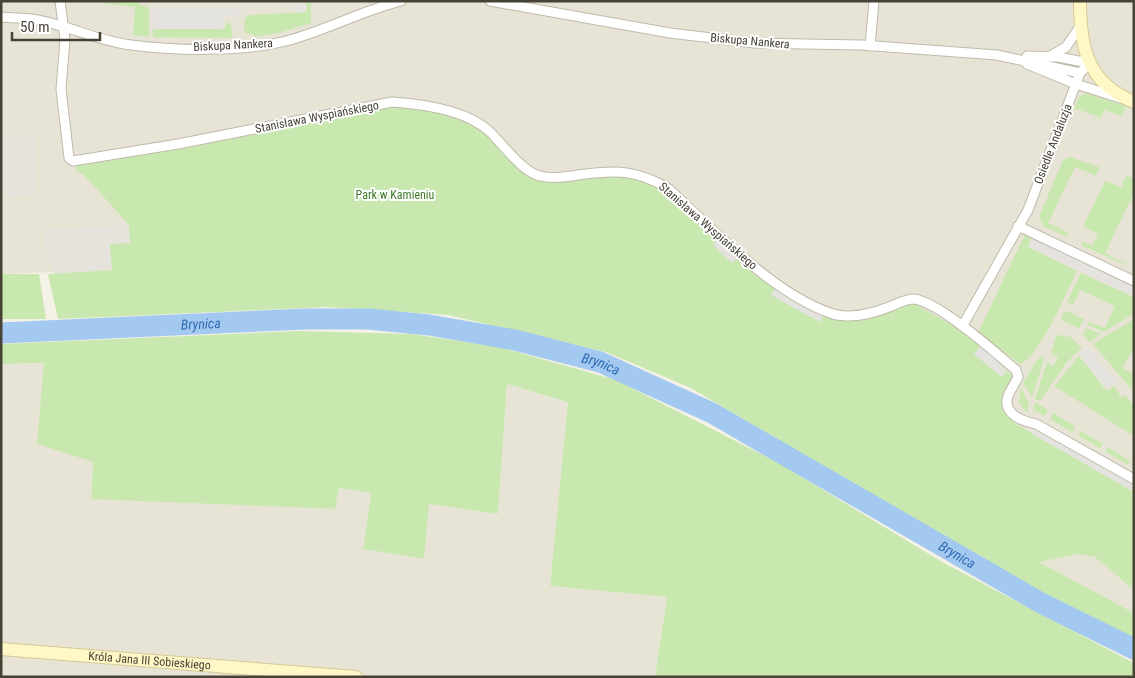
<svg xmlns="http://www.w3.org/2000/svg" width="1135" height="678" viewBox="0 0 1135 678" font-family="'Roboto Condensed',sans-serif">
  <rect width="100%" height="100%" fill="#f4f1e7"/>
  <path fill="#e8e4d5" d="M1 1H1134V613L588 324 112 270 1 274Z
    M44 363 93 462 91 498 334 509 339 488 371 493 363 549 423 559 428 504 498 514 507 384 568 402 550 586 667 597 655 677H1V364Z"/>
  <path fill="#e6e3dc" d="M34 136 36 195 1 197V137Z
    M129 225 130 243 112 270 54 274 53 265H47L45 230Z"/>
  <path fill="#c9e8b0" d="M103 1H132L149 8V37L133 35 135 7 103 3Z
    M306 1H311V23L279 33 255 37 251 33 248 35 244 30 245 18 250 15 306 12Z
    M228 22 231 24 232 38 153 37V29H223Z
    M1085 93 1126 106 1122 116 1104 110 1101 118 1074 108 1079 97Z
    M389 106C417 107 459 112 482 130 498 143 512 159 527 173L632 176 664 190 765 279 834 318 913 303 966 333 1012 375 1001 401 1007 416 1016 424 1134 492V590L1095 557 1079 554 1039 562 1134 613V641L1013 580 691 388 606 352 448 315 327 307 58 319 48 274 112 270 110 244 130 243 129 225 85 176 76 171 75 166Z
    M1070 157 1099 167 1096 176 1075 167 1048 223 1069 233 1067 237 1043 226 1039 217 1063 160Z
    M1126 176 1134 178V193L1105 253 1127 264 1126 265 1081 245 1083 241 1092 246 1098 234 1083 226 1105 181 1121 187Z
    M1025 234 1032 237 1028 247 1077 271C1069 288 1037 361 1020 364L978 333Z
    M1081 273 1134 297V314L1104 332 1088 325 1089 322 1105 328 1115 306 1080 290 1073 305 1067 302Z
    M1 274H39L46 319H1Z
    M1067 311 1084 319 1079 328 1061 320 1063 313Z
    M1134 319V346L1123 368 1134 374 1132 390 1093 344Z
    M1086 328 1101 334 1090 342 1083 334Z
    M299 331 412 334 499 347 616 380 777 462 942 562 1134 663V677H655L667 597 550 586 568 402 507 384 498 514 429 504 424 559 363 549 371 493 339 488 335 509 91 499 93 462 37 444 44 363 1 364V344Z
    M1060 335 1071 337 1082 348 1066 363 1040 401 1035 399 1047 362 1053 366 1058 358 1051 353 1056 336Z
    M1040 356 1044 359 1032 397 1023 382Z
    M1079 356 1107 391 1114 386 1121 397 1125 395 1134 405V436L1054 386Z
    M1021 387 1029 404 1027 412 1019 403Z
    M1035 402 1048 410 1044 416 1033 409Z
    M1053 413 1075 426 1072 432 1050 419Z
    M1081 431 1103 444 1100 448 1078 435Z
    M1108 447 1130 461 1128 465 1105 451Z"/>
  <path fill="#e5e3df" d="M295 7a6 6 0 1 1 12 0a6 6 0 1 1-12 0Z
    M153 7H239V16H224L223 29H153Z
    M1034 236 1134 284V296L1029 246Z
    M719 239 739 256 732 263 713 245Z
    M776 287 824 314 820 322 771 295Z
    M981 346 1007 371 1002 377 974 354Z
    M1087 347 1117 381 1108 389 1079 354Z
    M1036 424 1134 480V492L1031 433Z"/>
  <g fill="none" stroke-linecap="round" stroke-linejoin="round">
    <path stroke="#a3c9f1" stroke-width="21" id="s1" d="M1 333 305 319H368L429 325 515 340 600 362 712 413 1041 603 1134 649"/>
    <defs>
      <path id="street" d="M60 1 65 40 61 89 69 158 73 161 178 144 392 102C422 104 466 110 489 131 503 144 522 172 540 176 552 179 565 177 578 175 615 170 636 169 669 189 715 231 771 292 830 313 849 320 871 314 889 307 897 304 905 299 914 299 939 302 995 352 1016 370L1018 377C1015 384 1010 390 1008 396 1002 414 1022 421 1036 424L1134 479
        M490 1 670 33 754 43 861 45 997 55 1080 73
        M1 17C11 18 22 18 32 19 66 24 96 41 131 45 176 51 242 52 286 41 325 31 361 11 401 1
        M870 46 874 1
        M1027 56 1058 57 1089 63
        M1049 57 1066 47 1081 25
        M1027 64 1076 84 1120 98
        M1018 226 1134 281
        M963 325 1028 210 1080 73 1084 69"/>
      <g id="secondary">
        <path d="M1080 1C1080 47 1087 83 1134 102"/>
        <path id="s2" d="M1 649 356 677"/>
      </g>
    </defs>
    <use href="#street" stroke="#bfbaaa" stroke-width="11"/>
    <use href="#secondary" stroke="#d4ca97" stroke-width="14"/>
    <use href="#street" stroke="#fff" stroke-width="9"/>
    <use href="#secondary" stroke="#fff7c6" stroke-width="12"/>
  </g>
  <g text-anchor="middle" stroke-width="4" stroke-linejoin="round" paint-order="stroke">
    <g font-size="12" fill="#474236" stroke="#fff">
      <text transform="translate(750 41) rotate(5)" y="4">Biskupa Nankera</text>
      <text transform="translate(233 45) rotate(-3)" y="4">Biskupa Nankera</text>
      <text transform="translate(317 117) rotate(-11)" y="4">Stanisława Wyspiańskiego</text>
      <text transform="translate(1053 144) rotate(-69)" y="4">Osiedle Andaluzja</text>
      <text transform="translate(708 226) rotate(41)" y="4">Stanisława Wyspiańskiego</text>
      <text dy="4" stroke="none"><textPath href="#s2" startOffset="149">Króla Jana III Sobieskiego</textPath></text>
    </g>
    <g font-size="12" fill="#3e7a28" stroke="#fff">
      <text x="395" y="199">Park w Kamieniu</text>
    </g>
    <g font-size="14" font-style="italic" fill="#2e6db4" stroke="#fff">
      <text dy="5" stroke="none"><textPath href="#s1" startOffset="200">Brynica</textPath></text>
      <text dy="5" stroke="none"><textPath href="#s1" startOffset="605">Brynica</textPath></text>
      <text dy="5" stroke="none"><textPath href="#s1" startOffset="1010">Brynica</textPath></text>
    </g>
  </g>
  <rect width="1135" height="678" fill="none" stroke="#474236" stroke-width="5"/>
  <path d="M12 32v8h88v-8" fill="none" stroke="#474236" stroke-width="2.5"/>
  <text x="20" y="32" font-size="15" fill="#474236" stroke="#ffffff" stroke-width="4" paint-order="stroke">50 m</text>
</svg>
